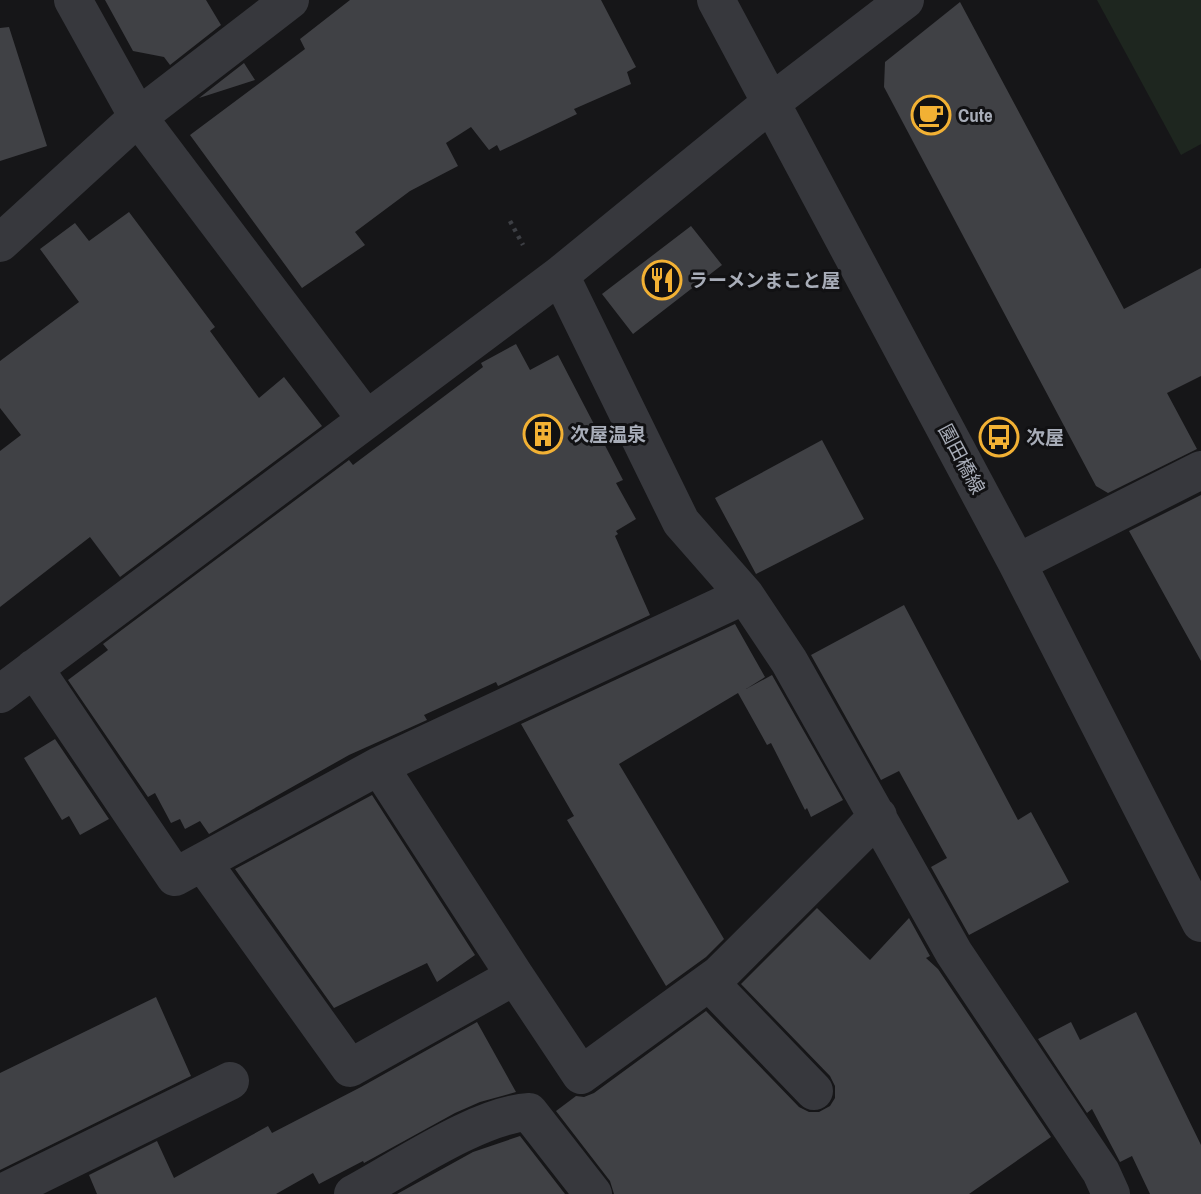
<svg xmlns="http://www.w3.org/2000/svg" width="1201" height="1194" viewBox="0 0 1201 1194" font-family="'Archivo Narrow','Noto Sans JP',sans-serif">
  <rect width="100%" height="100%" fill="#161618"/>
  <path fill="#1e261f" d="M1097 0H1201V144L1181 155Z"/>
  <path fill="#404145" d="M105 0H206L221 25 170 65 164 57 133 51Z
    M350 0H601L636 67 627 72 631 84 574 109 577 114 500 151 497 145 489 150 471 127 446 143 458 166 410 191 355 232 365 245 302 288 190 135 305 49 300 39Z
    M960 2 1124 309 1201 268V376L1167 393 1197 449 1108 493 1096 486 884 87 885 62Z
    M9 27 47 146 0 161V28Z
    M244 63 255 80 199 98Z
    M129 212 215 327 210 331 259 398 284 377 322 426 120 577 90 537 0 607V451L21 435 0 408V361L79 302 40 249 75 223 89 241Z
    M691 226 722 265 633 334 602 294Z
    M516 344 530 370 558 355 623 480 616 483 636 519 616 531 618 534 615 536 650 615 498 686 496 682 424 715 427 720 349 755 209 834 200 821 185 829 180 819 171 823 155 793 148 797 68 680 108 650 103 644 349 460 353 465 483 367 481 363Z
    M822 440 864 519 756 574 715 498Z
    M1201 495V661L1129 531Z
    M904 605 1018 820 1031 812 1069 882 969 935 931 867 947 858 899 771 881 780 811 655Z
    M735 624 765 677 746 689 772 675 843 800 811 817 807 808 805 810 771 743 767 745 738 693 619 764 724 939 706 957 666 986 567 820 574 816 521 724Z
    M55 739 109 819 80 835 69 816 62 820 24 758Z
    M372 795 475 955 437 982 427 963 334 1008 235 869Z
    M817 908 870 960 909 918 930 956 926 958 938 969 1051 1137 969 1194H614L610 1181 556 1111 576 1096 584 1097 594 1093 706 1011 799 1107 809 1112H819L830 1106 835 1098V1086L830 1076 741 984Z
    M156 997 191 1076 0 1170V1073Z
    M1136 1012 1201 1145V1194H1150L1132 1156 1120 1162 1092 1109 1087 1113 1038 1039 1071 1022 1080 1040Z
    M477 1022 516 1092 480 1102 455 1113 364 1163 363 1161 319 1184 313 1173 276 1194H97L89 1175 157 1141 174 1178 268 1126 272 1133 361 1087Z
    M520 1136 565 1194H397L473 1152Z"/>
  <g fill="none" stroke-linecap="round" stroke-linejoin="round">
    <path stroke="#3d3f44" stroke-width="4.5" stroke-dasharray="3.5 5" stroke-linecap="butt" d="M510 221 523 245"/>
    <path stroke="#37383d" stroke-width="38" d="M73 0 138 117 366 419
      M716 0 1017 563 1201 923
      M0 243 138 117 290 0
      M560 275 681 522 745 595 789 661 954 953 1101 1172 1111 1194
      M1017 563 1201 470
      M34 668 175 877 379 766 745 595
      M0 694 560 275 772 102 905 0
      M379 766 515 976
      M203 863 350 1068 515 976 581 1075 720 974 878 816
      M709 982 814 1091
      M0 1194 230 1081
      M353 1194C400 1169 478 1115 529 1112L593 1194"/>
  </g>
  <defs>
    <symbol id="cafe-ring" viewBox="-11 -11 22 22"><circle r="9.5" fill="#111113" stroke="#f2b134" stroke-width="1.5"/><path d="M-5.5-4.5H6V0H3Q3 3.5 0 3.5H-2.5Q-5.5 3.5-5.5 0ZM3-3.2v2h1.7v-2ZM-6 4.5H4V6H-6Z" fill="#f2b134"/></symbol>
    <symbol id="restaurant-ring" viewBox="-11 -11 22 22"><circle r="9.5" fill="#111113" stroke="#f2b134" stroke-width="1.5"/><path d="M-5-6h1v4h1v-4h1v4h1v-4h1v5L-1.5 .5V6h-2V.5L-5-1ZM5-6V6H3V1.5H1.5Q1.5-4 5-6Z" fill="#f2b134"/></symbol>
    <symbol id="building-ring" viewBox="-11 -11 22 22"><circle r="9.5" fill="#111113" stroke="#f2b134" stroke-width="1.5"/><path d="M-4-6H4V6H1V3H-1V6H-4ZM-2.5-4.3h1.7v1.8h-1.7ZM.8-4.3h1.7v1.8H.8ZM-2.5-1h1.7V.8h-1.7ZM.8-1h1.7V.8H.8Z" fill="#f2b134"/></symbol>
    <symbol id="bus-ring" viewBox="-11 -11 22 22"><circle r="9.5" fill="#111113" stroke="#f2b134" stroke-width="1.5"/><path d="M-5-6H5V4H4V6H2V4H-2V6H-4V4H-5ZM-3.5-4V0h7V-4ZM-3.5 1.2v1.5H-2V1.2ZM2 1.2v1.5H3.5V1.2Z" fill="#f2b134"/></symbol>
  </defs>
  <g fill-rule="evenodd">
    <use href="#cafe-ring" x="909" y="93" width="44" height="44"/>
    <use href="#restaurant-ring" x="640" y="258" width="44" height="44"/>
    <use href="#building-ring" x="521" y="412" width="44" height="44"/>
    <use href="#bus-ring" x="977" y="415" width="44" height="44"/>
  </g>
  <g text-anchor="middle" stroke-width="6" stroke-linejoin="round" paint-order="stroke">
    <g font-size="19" font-weight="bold" fill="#a8adb8" stroke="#111113" text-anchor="start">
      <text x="958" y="122">Cute</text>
      <text x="689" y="287">ラーメンまこと屋</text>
      <text x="570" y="441">次屋温泉</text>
      <text x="1026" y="444">次屋</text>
    </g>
    <g font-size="19" fill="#a8adb8" stroke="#111113">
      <text transform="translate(962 459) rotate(62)" y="7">園田橋線</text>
    </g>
  </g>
</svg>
